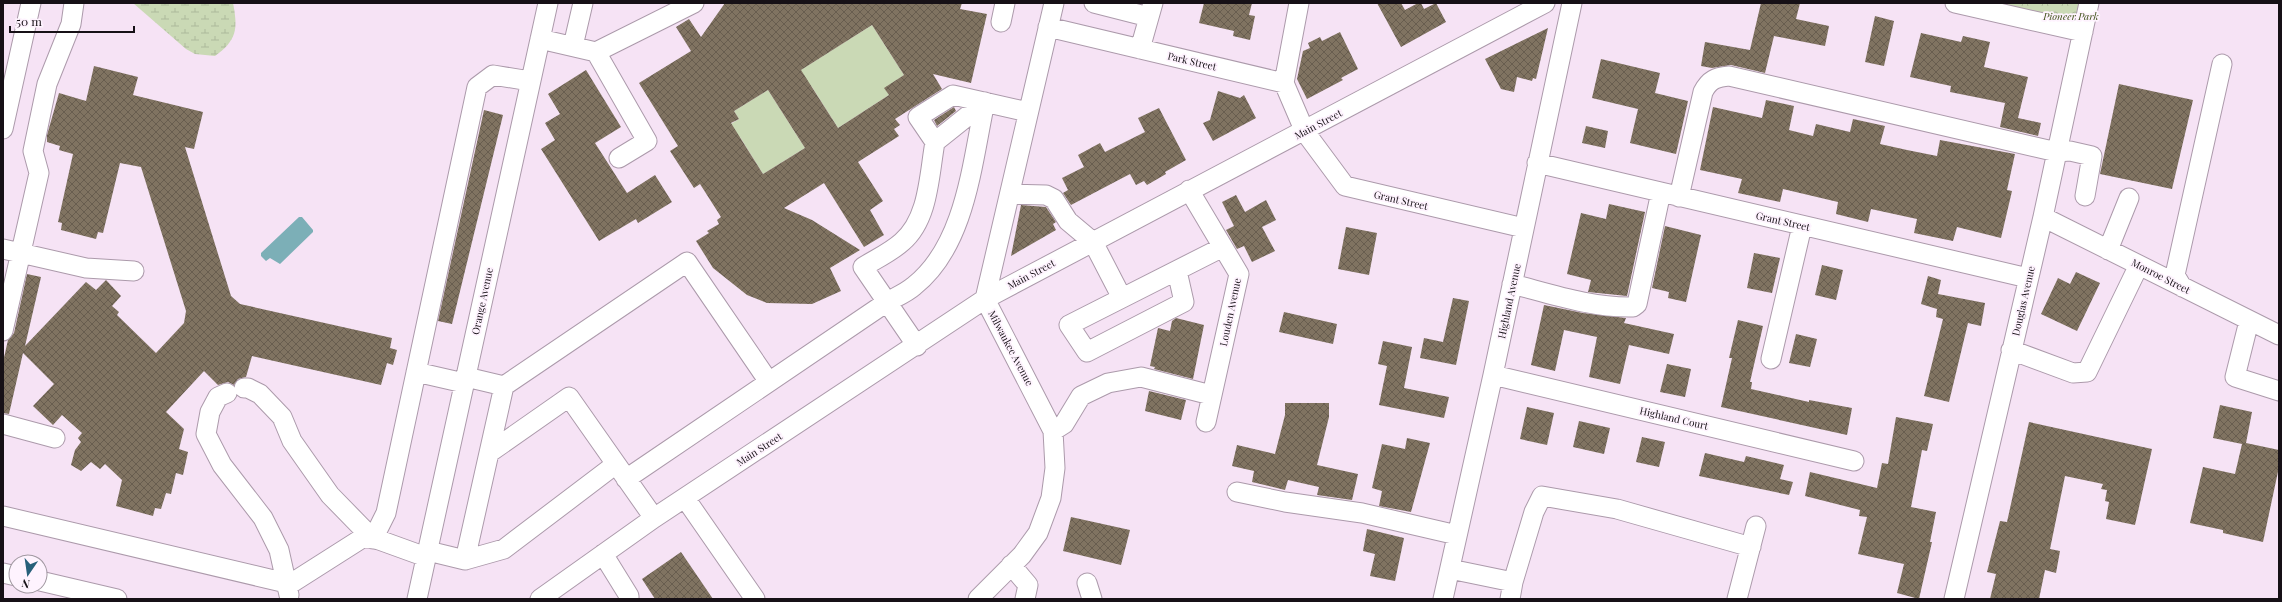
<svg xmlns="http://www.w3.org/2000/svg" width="2282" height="602" viewBox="0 0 2282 602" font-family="'Playfair Display',serif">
  <defs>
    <pattern id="wetland-marsh" width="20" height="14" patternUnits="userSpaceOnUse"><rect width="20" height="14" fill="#cad9b5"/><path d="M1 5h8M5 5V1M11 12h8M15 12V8" fill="none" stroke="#adb99b"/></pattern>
    <pattern id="park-crowns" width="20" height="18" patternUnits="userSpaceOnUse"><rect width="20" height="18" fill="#cad9b5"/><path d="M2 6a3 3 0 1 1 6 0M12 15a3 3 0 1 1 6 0" fill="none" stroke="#adb99b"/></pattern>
    <pattern id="building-cross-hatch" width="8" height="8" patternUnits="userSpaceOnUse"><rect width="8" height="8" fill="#807361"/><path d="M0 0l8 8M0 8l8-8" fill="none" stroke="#685d4f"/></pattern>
  </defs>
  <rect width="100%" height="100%" fill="#f6e3f5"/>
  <path fill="#cad9b5" d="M872 25 904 75 885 88 889 95 838 128 812 87 796 73Z
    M768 90 805 148 763 174 740 137 690 168 681 154 739 119 734 111Z"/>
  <path fill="url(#wetland-marsh)" d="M133 3H233C238 29 237 40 215 56L195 54 186 49Z"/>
  <path fill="url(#park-crowns)" d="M1955 3H2089L2083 32Z"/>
  <path fill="#7cafb7" d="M299 217H302L313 230V232L280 264 270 258 266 261 261 256V253Z"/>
  <path fill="url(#building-cross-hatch)" fill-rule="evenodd" d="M725 3H962L960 9 987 14 971 83 933 74 942 89 895 119 900 125 894 129 899 136 858 162 883 201 870 210 884 235 864 247 824 183 784 208 812 220 860 250 830 268 841 291 812 304 767 303 747 295 713 268 696 241 709 233 707 231 719 224 717 220 721 217 700 184 694 188 670 151 678 146 639 83 691 51 676 27 689 19 701 37ZM872 25 904 75 884 88 889 95 838 128 801 70ZM768 90 805 148 763 174 731 123 739 119 734 111Z
    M1204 3H1252L1249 15 1255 16 1250 40 1233 36 1234 31 1199 23Z
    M1377 3H1401L1405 10 1418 3H1421L1424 9 1436 3 1446 22 1401 47Z
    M1761 3H1800L1796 19 1829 26 1825 46 1774 36 1765 73 1731 65 1712 68 1701 66 1705 42 1750 50Z
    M1875 16 1894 21 1884 66 1865 62Z
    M1548 28 1536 79 1533 78 1532 81 1517 77 1514 92 1501 89 1485 59Z
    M1340 32 1358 69 1341 78 1343 80 1307 99 1297 79 1303 51 1310 48 1308 43 1320 37 1322 41Z
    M1921 33 1961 42 1963 36 1990 42 1984 67 2028 77 2018 118 2041 123 2038 136 2000 127 2005 103 1950 92 1951 86 1910 77Z
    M1601 59 1660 73 1655 93 1688 101 1676 154 1630 143 1638 109 1592 98Z
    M94 66 138 77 133 95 203 112 194 149 185 147 231 296 240 304 392 338 390 348 397 350 393 365 387 363 381 385 252 356 246 377 238 379 234 385 228 382 218 385 204 371 166 412 184 429 179 449 188 452 183 475 176 473 171 494 166 493 161 509 155 508 153 516 116 506 122 480 105 464 100 469 91 462 81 471 71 465 75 450 81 442 78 438 82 433 62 415 53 425 33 406 54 384 23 353 9 414 3 413V362L8 340 14 333 27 274 41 277 25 346 86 282 96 290 106 280 121 296 112 306 119 312 117 315 156 353 184 323 186 311 141 167 120 163 103 233 98 232 96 239 61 230 62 223 58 222 73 154 59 150 60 146 47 142V135L59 93 86 101Z
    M586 70 621 127 595 143 627 193 655 175 672 202 638 223 636 219 599 241 541 149 555 140 545 123 560 114 548 94Z
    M2119 84 2193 100 2172 189 2100 174Z
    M1218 91 1240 98 1244 95 1256 118 1213 141 1203 123 1210 120Z
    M1766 100 1794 106 1789 130 1813 136 1816 124 1850 132 1853 119 1885 126 1880 144 1907 150 1937 156 1940 140 2015 154 2007 190 2012 191 2001 238 1957 227 1953 241 1914 233 1917 219 1871 209 1868 222 1836 214 1838 202 1783 189 1780 202 1738 193 1742 179 1700 170 1713 107 1762 118Z
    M954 107 956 111 937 126 934 120Z
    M1159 108 1186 160 1165 172 1166 174 1147 185 1144 181 1136 185 1130 174 1071 205 1063 193 1068 190 1062 178 1084 167 1078 155 1100 143 1105 152 1145 132 1138 118Z
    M484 110 503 115 452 324 438 321Z
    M1586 126 1608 131 1605 148 1582 143Z
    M1236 195 1245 212 1266 200 1276 220 1262 227 1275 251 1252 262 1244 246 1237 249 1226 230 1234 226 1222 202Z
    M1609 204 1645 212 1627 296 1588 292 1591 280 1567 274 1581 213 1606 219Z
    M1021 205 1046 207 1056 222 1053 224 1056 230 1011 256Z
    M1665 226 1701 235 1686 302 1668 298 1669 292 1652 288Z
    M1346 227 1377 233 1369 275 1338 269Z
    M1754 253 1780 258 1772 293 1747 288Z
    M1822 265 1843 270 1836 300 1815 295Z
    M2076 272 2100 283 2077 331 2041 314 2058 278 2070 284Z
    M1928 276 1941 280 1938 294 1985 303 1981 326 1968 323 1949 402 1924 396 1943 319 1936 317 1937 309 1921 304Z
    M1453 298 1469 301 1456 365 1420 358 1424 338 1443 342Z
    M1544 305 1583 313 1626 318 1624 323 1674 334 1669 354 1629 345 1620 384 1589 377 1597 337 1564 330 1555 371 1531 365Z
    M1284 312 1337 324 1333 344 1279 332Z
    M1176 318 1204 325 1193 379 1154 369 1155 367 1150 366 1158 328 1170 331 1172 321Z
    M1738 320 1763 326 1750 382H1752L1751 389 1809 402V400L1852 408 1847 435 1721 407 1732 358H1729Z
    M1796 334 1817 339 1810 367 1789 363Z
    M1383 341 1412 347 1404 388 1449 397 1444 418 1379 405 1387 366 1378 364Z
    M1667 364 1691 369 1685 397 1660 392Z
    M1149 391 1186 400 1181 420 1145 411Z
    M1285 403H1329V417L1317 465 1358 474 1352 500 1317 495 1319 487 1288 480 1285 490 1252 482 1254 471 1232 466 1237 445 1275 454 1285 415Z
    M2220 405 2252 412 2246 443 2279 450V467L2263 542 2223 533V530L2190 523 2203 467 2235 474 2242 444 2213 438Z
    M1527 407 1554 413 1547 445 1520 439Z
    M1896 417 1933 424 1927 451 1922 450 1911 507 1936 512 1930 542H1932L1919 599 1897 593 1904 564 1858 554 1867 517 1859 516 1860 510 1805 496 1810 472 1877 488 1882 463 1888 464Z
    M1579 421 1610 428 1604 454 1573 447Z
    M2029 422 2152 449 2135 525 2106 519 2109 502 2105 501 2107 490 2101 489 2103 484 2065 476 2050 549 2060 551 2056 573 2045 570 2039 599H1990L1996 574 1987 572 2000 521 2007 522Z
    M1642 437 1665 442 1659 467 1636 462Z
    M1407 438 1430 443 1411 512 1379 506 1382 491 1372 488 1382 444 1405 449Z
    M1705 453 1744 462 1746 456 1784 465 1780 479 1793 482 1789 495 1699 476Z
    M1071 517 1130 530 1121 565 1063 551Z
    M1367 529 1404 538 1395 581 1370 576 1375 554 1363 551Z
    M681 552 713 599H655L642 579Z"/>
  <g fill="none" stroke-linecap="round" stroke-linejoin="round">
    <defs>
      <path id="minor" d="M1094 3 1149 17
        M1955 3 2083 32
        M1001 22 1005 3
        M1048 27 1284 83 1305 132 1345 186 1524 228
        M540 39 596 52 647 141 619 158
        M573 46 583 3
        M1140 49 1153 3
        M596 52 694 3
        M1284 83 1299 3
        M3 129 31 3
        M935 142 985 102
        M1537 163 2028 278
        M1189 190 1239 274 1206 422
        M1010 194 1046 195 1054 199 1068 221 1093 242 1122 298
        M1679 197 1703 92C1709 80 1716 77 1729 76L2057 152 2070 151 2092 156 2085 196
        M2043 217 2279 335
        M3 249 86 268 134 271
        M2108 250 2129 198
        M1177 271 1184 302 1087 352 1069 325 1223 247
        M1512 284C1551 294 1592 308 1633 307L1637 304 1661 192
        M2182 287 2175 275 2222 64
        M2249 321 2235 377 2279 391
        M3 331 39 173 33 151 47 84 71 24 74 3
        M917 346 863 267C876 259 891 252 902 242 929 219 929 175 935 142L918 117 953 95 1028 112
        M2011 350 2073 373 2087 372 2139 265
        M1771 359 1802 226
        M416 372 464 383
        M1493 375 1854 461
        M466 377 504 386
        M244 388H248L260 394 282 417 292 441 330 495 373 539 386 513 477 87 493 75 530 81
        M227 393 218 397 210 412 206 434 222 465 263 518 279 550 287 586 364 537 379 540 426 557
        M3 424 55 438
        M1053 431 1064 424 1081 396 1108 383 1141 377 1211 395
        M489 453 569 397 654 518
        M626 479 887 302C896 297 906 293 914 286 966 245 972 162 985 102
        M1237 492 1285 502 1362 513 1457 535
        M685 498 755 599
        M3 516 282 582 287 586 289 595
        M428 551 465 560 504 386 687 262 769 382
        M603 554 629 596V599
        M465 560 504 549 616 464
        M1011 565 1028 585 1025 599
        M1450 569 1513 582 1510 599
        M3 573 16 576
        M40 581 117 599
        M1513 582 1534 512 1542 496 1617 509 1751 547
        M1087 583 1092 599
        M417 599 548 3
        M540 599 654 518 985 299 1545 3
        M978 599 1022 555 1038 533 1051 498 1055 468 1053 431 985 299 1054 3
        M1443 599 1493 375 1572 3
        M1737 599 1756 526
        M1954 599 2043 217 2089 3"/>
    </defs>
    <use href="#minor" stroke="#ac9aab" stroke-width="21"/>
    <use href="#minor" stroke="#fff" stroke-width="19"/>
  </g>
  <g text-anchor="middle" stroke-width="3.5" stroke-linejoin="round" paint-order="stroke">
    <g font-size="10" font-style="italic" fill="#3d5016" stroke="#fef3fe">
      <text x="2071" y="20">Pioneer Park</text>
    </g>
    <g font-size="10" fill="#161016" stroke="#fef3fe">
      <text transform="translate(1192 61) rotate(13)" y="4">Park Street</text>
      <text transform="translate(1318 124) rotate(-28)" y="4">Main Street</text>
      <text transform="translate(1401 200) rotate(13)" y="4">Grant Street</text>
      <text transform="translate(1783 221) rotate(13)" y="4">Grant Street</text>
      <text transform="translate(1031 274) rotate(-28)" y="4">Main Street</text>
      <text transform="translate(2161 276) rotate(27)" y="4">Monroe Street</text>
      <text transform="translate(482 301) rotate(-78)" y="4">Orange Avenue</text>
      <text transform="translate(1509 301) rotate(-78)" y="4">Highland Avenue</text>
      <text transform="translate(2023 301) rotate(-77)" y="4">Douglas Avenue</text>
      <text transform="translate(1230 312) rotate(-78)" y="4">Louden Avenue</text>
      <text transform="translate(1011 348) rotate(62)" y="4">Milwaukee Avenue</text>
      <text transform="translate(1674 418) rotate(13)" y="4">Highland Court</text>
      <text transform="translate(759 449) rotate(-33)" y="4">Main Street</text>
    </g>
  </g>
  <rect width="2282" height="602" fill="none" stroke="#161016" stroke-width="8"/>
  <g transform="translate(28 574) rotate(193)"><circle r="19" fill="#fef3fe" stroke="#a198a1"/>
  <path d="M0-3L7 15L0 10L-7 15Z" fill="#27607a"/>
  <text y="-6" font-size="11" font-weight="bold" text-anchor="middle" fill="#161016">N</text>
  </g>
  <path d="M10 26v6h124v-6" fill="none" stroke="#161016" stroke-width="2"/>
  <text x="16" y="26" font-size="12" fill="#161016" stroke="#fef3fe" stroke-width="3" paint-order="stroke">50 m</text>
</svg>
